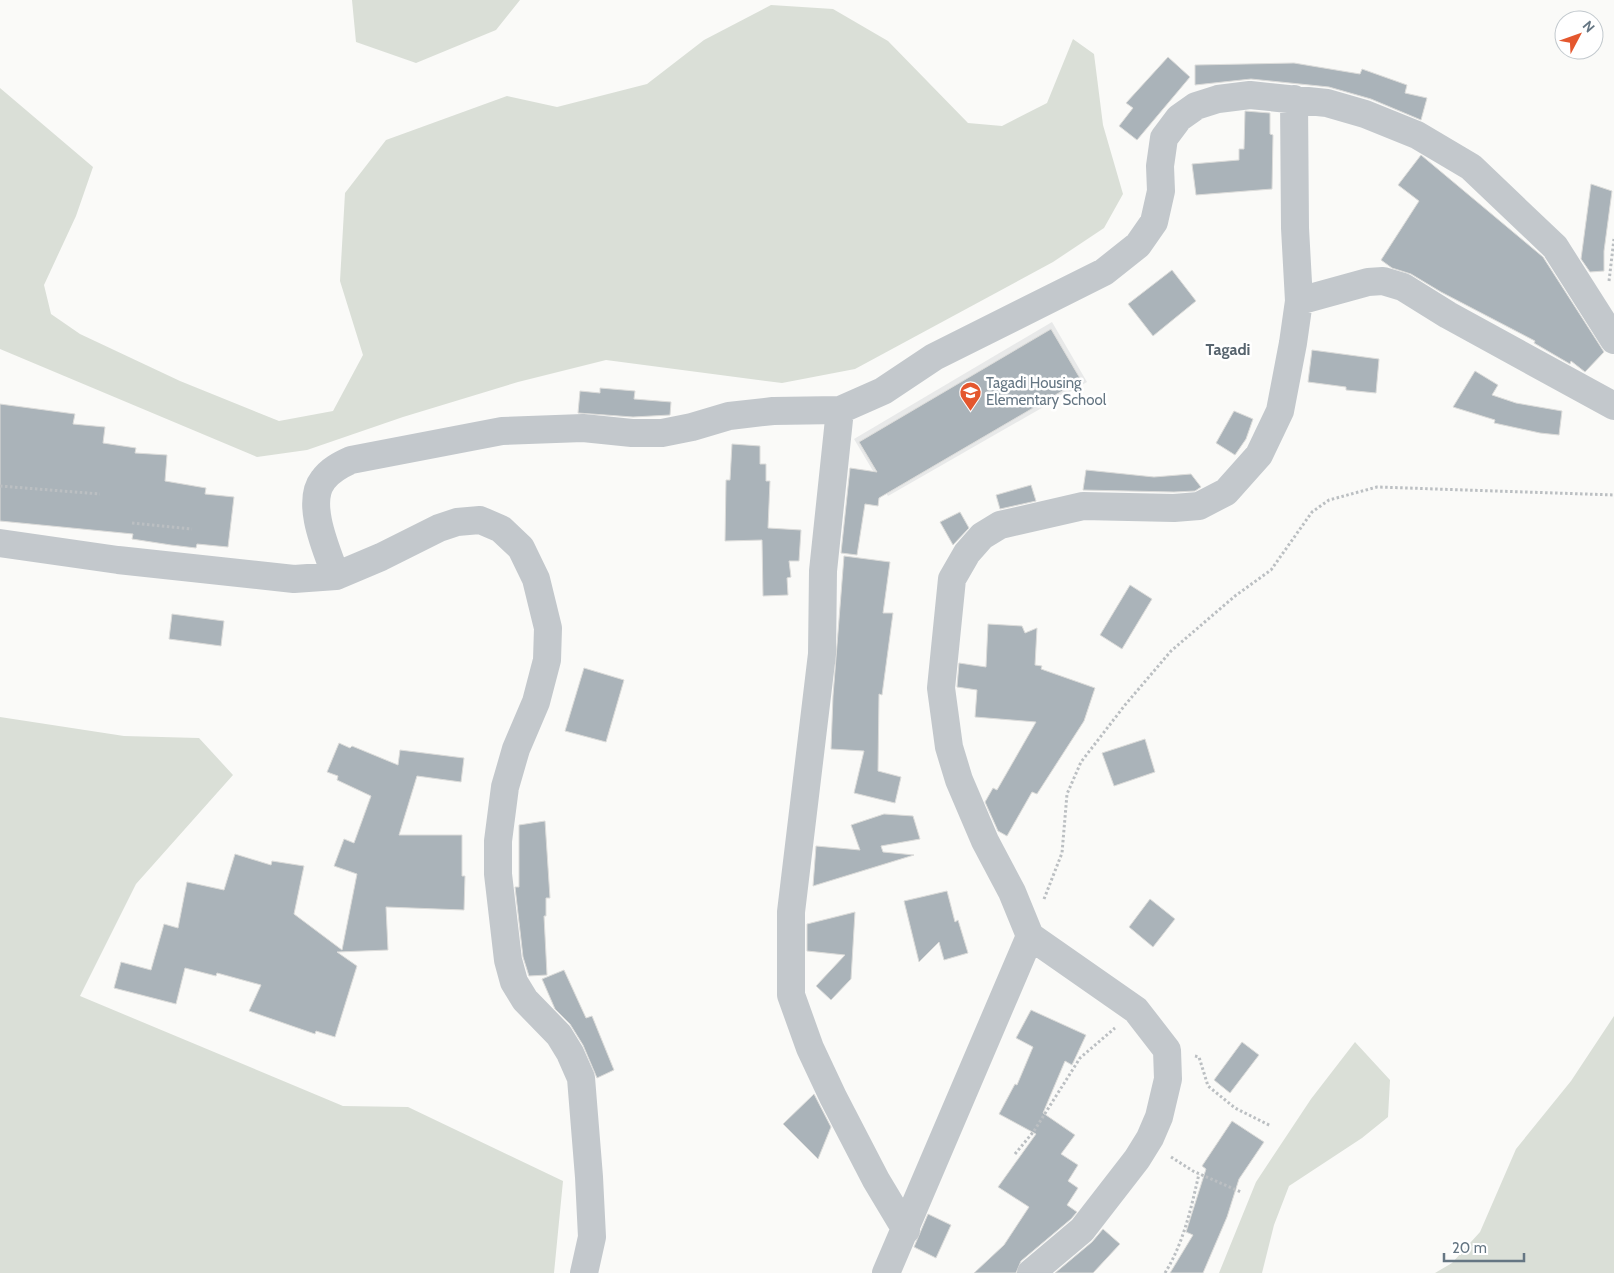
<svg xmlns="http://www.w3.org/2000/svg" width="1614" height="1273" viewBox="0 0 1614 1273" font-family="Cabin,sans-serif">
  <rect width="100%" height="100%" fill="#fafaf8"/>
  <path fill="#e8e9e9" d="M1052 322 1087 382 888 496 854 439Z"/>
  <path fill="#dadfd7" d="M352 0H520L496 30 416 63 356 42Z
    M771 5 833 9 888 41 968 123 1002 126 1047 103 1073 39 1094 54 1103 125 1123 194 1104 228 1053 262 855 369 782 383 606 360 518 382 403 417 307 450 257 457 0 349V88L93 167 76 216 44 285 51 314 80 334 180 381 279 421 333 411 363 355 340 281 345 193 386 140 507 96 557 107 647 84 704 40Z
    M0 717 124 736 199 738 233 775 136 884 80 996 343 1106 408 1107 563 1181 554 1273H0Z
    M1614 1016V1273H1435L1452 1263 1480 1232 1516 1149 1571 1081Z
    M1355 1042 1390 1080 1388 1117 1362 1138 1289 1186 1274 1225 1262 1273H1219L1256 1182 1311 1099Z"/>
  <path fill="#aab3b9" stroke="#dcdcda" d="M1168 57 1190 77 1137 140 1119 126 1133 108 1126 103Z
    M1294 63 1360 74 1362 69 1407 85 1405 93 1427 98 1421 120 1371 99 1329 87 1251 79 1195 85V65Z
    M1245 111 1270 113V134L1273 135 1272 189 1196 195 1192 164 1239 160V149H1244Z
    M1421 155 1543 257 1604 352 1585 372 1571 361 1570 364 1534 343 1535 341 1441 292 1411 274 1392 268 1381 260 1419 201 1398 185Z
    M1591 184 1612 191 1604 251V271L1590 272 1581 259Z
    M1172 270 1196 301 1153 336 1128 304Z
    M1051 329 1081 380 879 498 878 506 865 504 857 555 841 553 850 468 877 472 859 442Z
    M1312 350 1379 359 1376 393 1346 390V387L1308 382Z
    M1475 371 1498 385 1492 395 1516 403 1562 411 1559 435 1540 433 1494 423 1495 420 1453 407Z
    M600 388 635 391 634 399 671 402 670 415 633 417 578 413 580 391 600 393Z
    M0 404 75 414 73 424 105 427 103 443 136 448 135 453 167 455 165 481 206 488 205 494 234 497 228 547 197 544 196 548 171 545 132 539 133 534 0 521Z
    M1234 411 1253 419 1246 439 1235 455 1216 443Z
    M732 444 760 446V464H766V481H770L768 528 801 530 799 561H789L791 577 787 578 788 595 763 596 762 540 725 541 726 480H730Z
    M1086 470 1154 477 1191 474 1201 487 1195 491 1174 492 1083 490Z
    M1031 485 1036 501 1000 509 996 495Z
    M960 512 969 528 953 545 940 522Z
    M844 556 890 562 883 613H893L882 695 879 694 878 771 901 777 895 803 854 793 864 751 831 749 833 696Z
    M1130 585 1152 599 1122 649 1100 635Z
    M172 614 224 621 221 646 169 639Z
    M988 624 1022 626 1025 633 1037 628 1035 665 1042 666 1041 669 1095 688 1084 721 1037 794 1032 792 1007 836 998 831 985 802 993 788 997 790 1036 722 975 717 977 690 957 687 959 663 986 667Z
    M584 668 624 680 606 742 565 731Z
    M1145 739 1155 772 1114 786 1102 753Z
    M339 743 350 748 352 746 398 765 400 750 464 758 461 782 417 776 399 835H462V876H465L464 910 386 907 388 950 337 952 357 966 335 1037 316 1031 315 1034 249 1011 261 985 217 973 216 976 185 968 176 1004 114 988 121 962 151 970 164 924 178 928 187 882 224 890 235 854 271 865 272 861 304 866 294 914 342 950 357 874 334 866 344 839 354 843 371 796 337 780 338 776 327 772Z
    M884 814 913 816 920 839 881 846 883 852 914 855 813 886 816 846 860 850 851 825Z
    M545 821 550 898H546V916H544L547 975 529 976 523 957 515 887H519V825Z
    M947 891 955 922 958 920 968 953 944 960 939 942 919 962 904 901Z
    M1150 899 1175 919 1153 947 1129 927Z
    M855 912 851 979 831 1000 816 986 845 955 807 951V924Z
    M564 970 586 1018 592 1016 614 1070 597 1078 583 1045 570 1024 555 1009 542 979Z
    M1031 1010 1086 1035 1072 1065 1065 1061 1043 1113 1075 1135 1061 1154 1078 1165 1068 1181 1078 1188 1067 1205 1077 1212 1071 1219 1021 1261 1016 1273H974L1004 1245 1029 1207 998 1187 1036 1134 999 1114 1015 1084 1017 1085 1033 1047 1016 1038Z
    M1242 1042 1259 1055 1230 1093 1214 1080Z
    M814 1094 831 1127 818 1159 783 1124Z
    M1232 1121 1264 1142 1239 1179 1227 1217 1203 1273H1170L1193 1235 1186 1232 1206 1169 1202 1166Z
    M928 1214 951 1225 936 1258 914 1247Z
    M1103 1229 1120 1244 1093 1273H1055L1092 1242Z"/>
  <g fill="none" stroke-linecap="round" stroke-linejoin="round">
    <path stroke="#bbbfc2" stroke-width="3" stroke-dasharray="2.5 2.5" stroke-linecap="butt" d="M1609 281 1614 239
      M0 486 100 494
      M132 523 192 529
      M1044 899 1062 853 1067 794 1081 762 1125 705 1171 651 1235 596 1271 570 1312 512 1329 500 1377 487 1614 495
      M1195 1056 1199 1057 1208 1086 1235 1108 1271 1126
      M1015 1154 1034 1131 1080 1058 1115 1028
      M1171 1157 1193 1171 1241 1192
      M1165 1273C1184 1242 1191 1208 1199 1174"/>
    <path stroke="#c3c8cc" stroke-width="28" d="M1299 301 1368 282 1383 281 1403 287 1448 315 1614 406
      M840 410 823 571 822 654 791 912V995L810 1048 833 1097 876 1180 906 1230
      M0 543 118 560 294 579 336 576 381 557 439 528 457 522 480 520 501 529 521 548 536 579 548 628 547 660 536 702 516 749 505 787 498 841V874L508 960 514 982 525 1000 559 1035 570 1053 581 1078 589 1177 592 1237 584 1273
      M336 576C327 551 305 503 323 480 330 470 340 465 351 460L502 431 583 428 632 433H662L692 427 729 416 773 411 840 410 883 391 934 357 1104 272 1138 245 1154 222 1161 191 1160 166 1164 138 1179 118 1196 106 1218 99 1250 95 1327 103 1365 114 1417 135 1471 167 1555 247 1614 340
      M886 1273 1030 936
      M1031 1273 1082 1230 1137 1159 1150 1138 1159 1117 1168 1079 1167 1050 1136 1010 1030 936 1012 892 985 841 959 780 949 747 941 688 952 579 967 553 982 536 1000 525 1083 506 1174 508 1199 506 1226 492 1259 455 1280 411 1293 343 1299 301 1295 228 1294 99"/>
  </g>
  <defs>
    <symbol id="school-pin" viewBox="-11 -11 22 30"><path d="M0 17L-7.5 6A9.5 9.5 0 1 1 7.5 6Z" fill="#e4572e" stroke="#fff"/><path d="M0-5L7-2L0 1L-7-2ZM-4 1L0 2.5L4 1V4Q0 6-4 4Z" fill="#fff"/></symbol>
  </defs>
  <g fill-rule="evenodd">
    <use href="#school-pin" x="958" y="380" width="25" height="34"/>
  </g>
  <g text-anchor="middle" stroke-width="5" stroke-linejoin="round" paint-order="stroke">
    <g font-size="15" fill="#657683" stroke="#fff" text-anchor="start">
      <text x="986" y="388">Tagadi Housing<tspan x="986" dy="17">Elementary School</tspan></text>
    </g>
    <g font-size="16" font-weight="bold" fill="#57646e" stroke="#fff">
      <text x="1228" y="355">Tagadi</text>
    </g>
  </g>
  <g transform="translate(1579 35) rotate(49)"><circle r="24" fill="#ffffff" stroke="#c1c8cd"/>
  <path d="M0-4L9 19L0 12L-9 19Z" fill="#e4572e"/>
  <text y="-8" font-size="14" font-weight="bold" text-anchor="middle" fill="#657683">N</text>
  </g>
  <path d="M1444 1253v8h80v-8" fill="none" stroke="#657683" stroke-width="2.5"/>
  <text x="1452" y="1253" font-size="15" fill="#657683" stroke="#ffffff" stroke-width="4" paint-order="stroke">20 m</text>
</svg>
